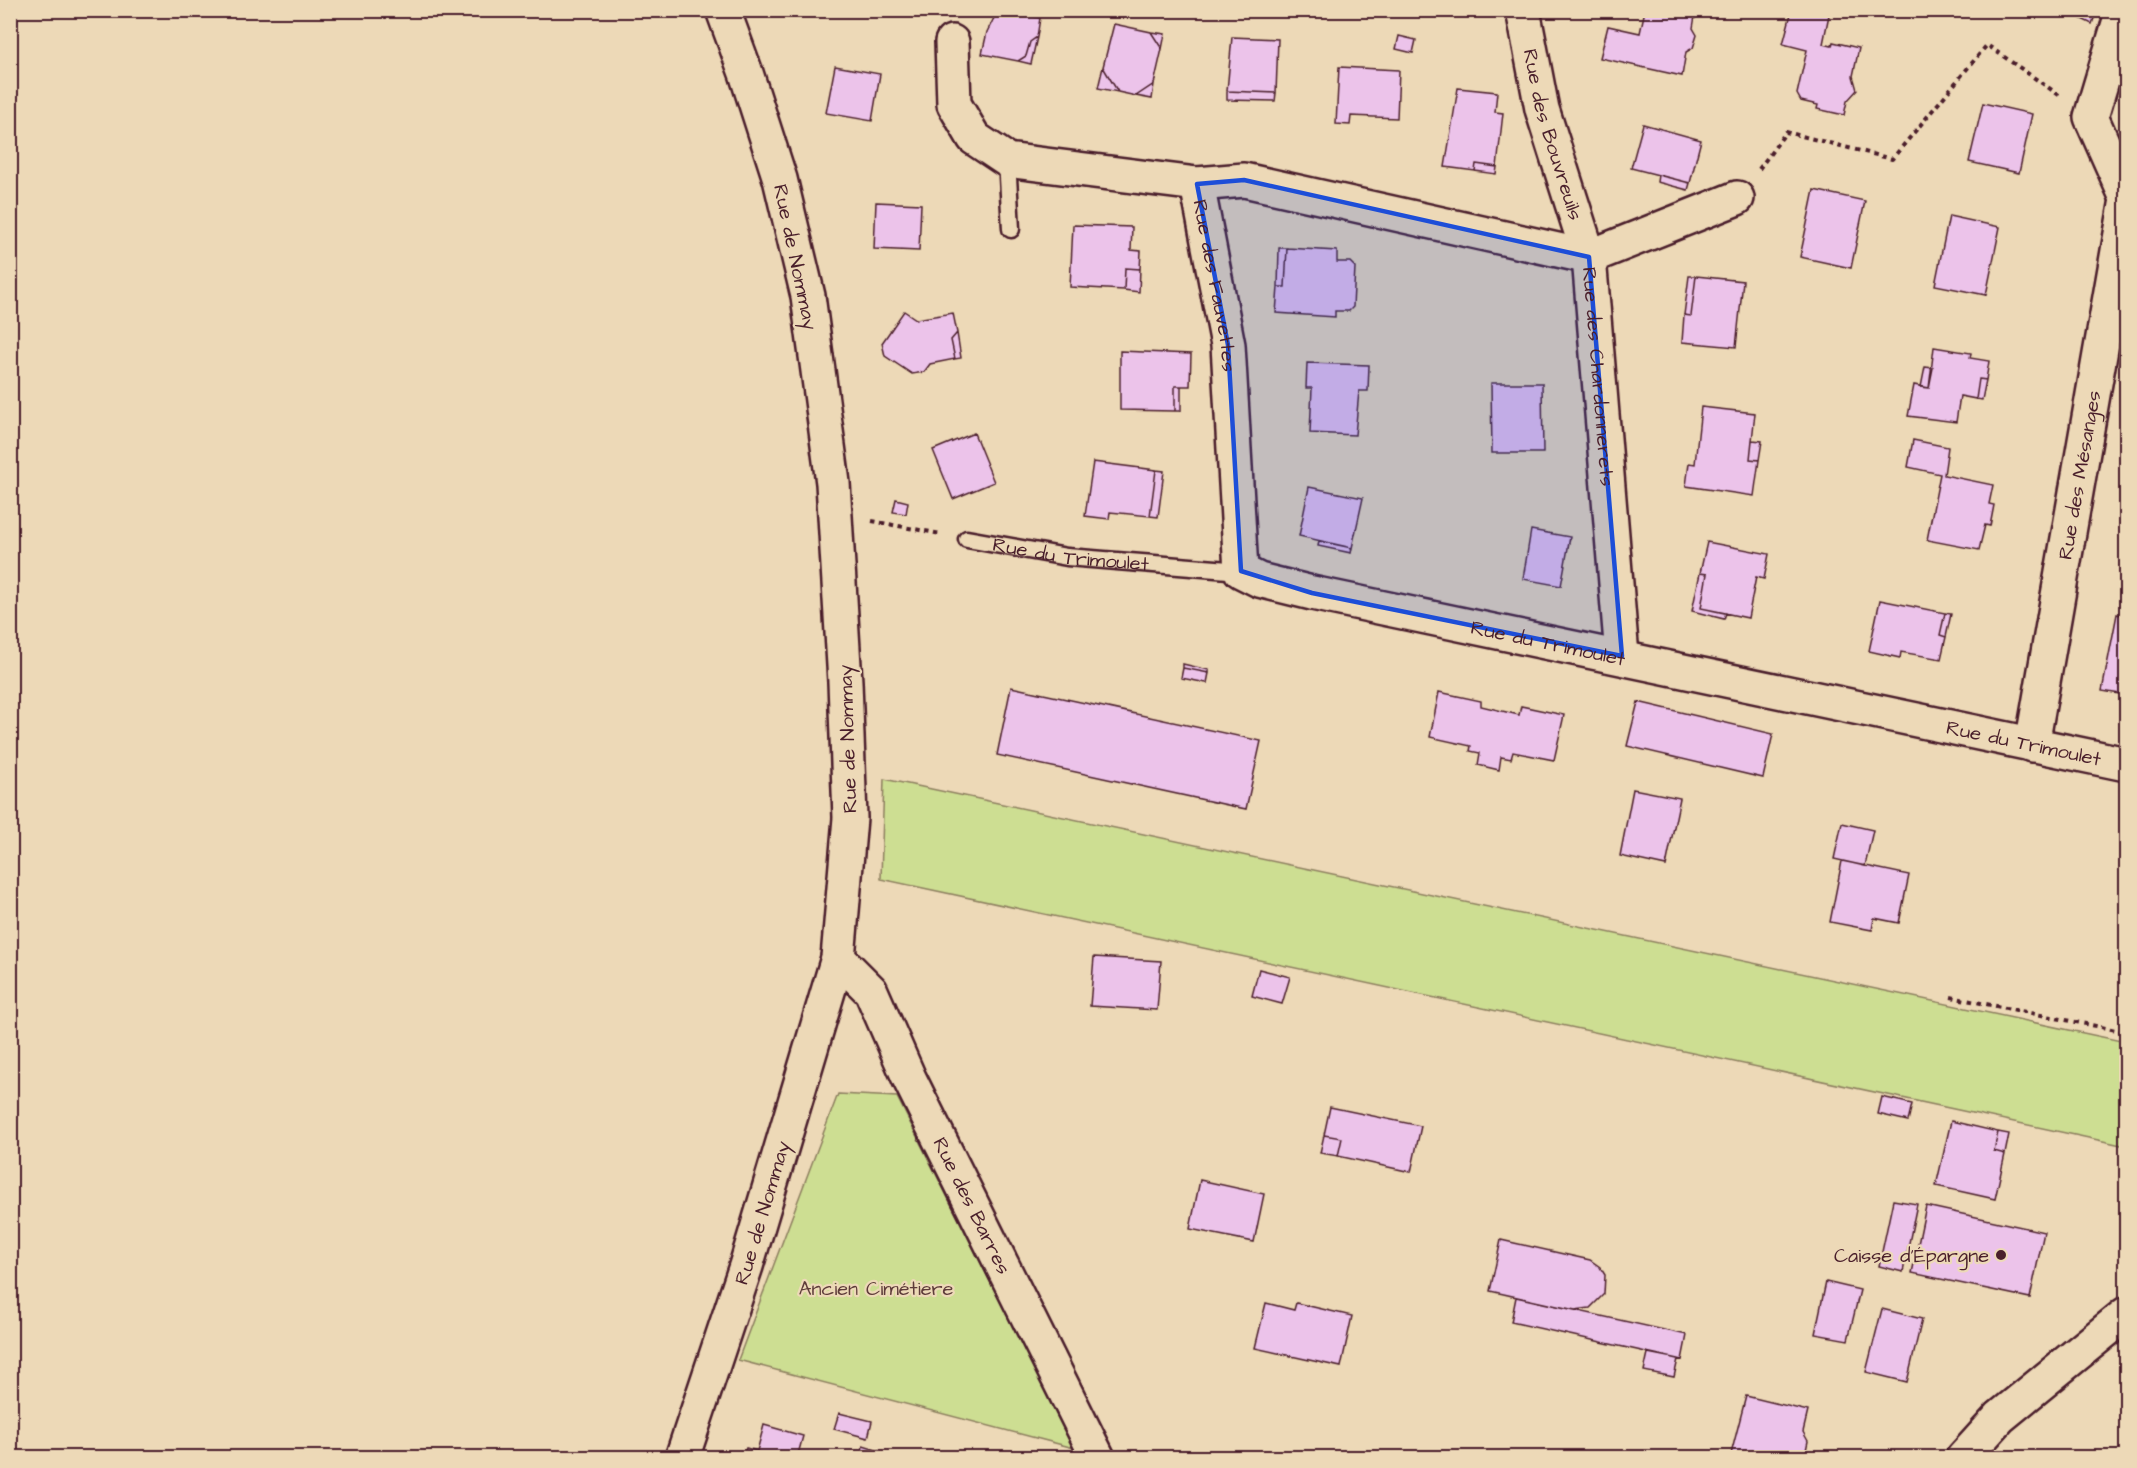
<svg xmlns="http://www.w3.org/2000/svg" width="2137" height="1468" viewBox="0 0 2137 1468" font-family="'Architects Daughter',sans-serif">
  <rect width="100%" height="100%" fill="#edd9b7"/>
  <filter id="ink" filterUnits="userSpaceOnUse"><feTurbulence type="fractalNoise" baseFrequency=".0167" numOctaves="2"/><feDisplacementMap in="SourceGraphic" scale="12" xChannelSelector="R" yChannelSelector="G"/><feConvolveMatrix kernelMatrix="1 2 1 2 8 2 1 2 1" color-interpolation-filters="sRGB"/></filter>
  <g filter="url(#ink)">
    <path fill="#cdde92" stroke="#8c7e5e" stroke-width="1.5" d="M884 779 2126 1042V1146L881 879Z
      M838 1094 897 1097 1074 1448 738 1360Z"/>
    <path fill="#ecc3ea" stroke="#4a1f2b" stroke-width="1.5" d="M998 10H1036L1035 17 1040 18 1037 37 1030 42 1026 56 1018 61 982 54 987 32Z
      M1645 10H1696L1693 28 1697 35 1693 48 1686 52 1682 76 1600 58 1608 26 1640 33Z
      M1792 10H1830L1823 44 1832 46 1833 42 1859 48 1853 76 1857 90 1847 101 1844 115 1817 109 1818 105 1801 101 1797 94 1807 50 1783 44Z
      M2063 10H2097L2092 24Z
      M1114 24 1151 32 1162 49 1154 84 1136 96 1118 92 1103 67Z
      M1151 32 1165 34 1162 49Z
      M1399 36 1416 40 1413 53 1396 49Z
      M1037 37 1031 64 1018 61 1026 56 1030 42Z
      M1232 37 1278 39 1276 93 1227 91Z
      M835 66 880 74 872 121 826 113Z
      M1103 67 1118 92 1098 88Z
      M1339 67 1399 70 1397 118 1351 116 1350 125 1336 124Z
      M1154 84 1152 99 1136 96Z
      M1458 88 1497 92 1495 112 1503 113 1497 167 1476 164 1475 171 1445 167Z
      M1227 91 1276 93 1275 101 1227 100Z
      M1983 103 2032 114 2019 173 1969 162Z
      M1643 124 1701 140 1690 183 1631 168Z
      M1476 164 1497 167 1496 174 1475 171Z
      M1658 175 1690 183 1688 190 1657 182Z
      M1814 190 1865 201 1851 268 1800 257Z
      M876 202 921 204 919 251 874 249Z
      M1949 216 2000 227 1986 295 1935 285Z
      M1073 225 1132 227 1131 250 1141 251 1140 269 1125 268 1124 290 1070 287Z
      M1279 248H1287L1285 287H1278Z
      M1287 248 1337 251V262H1350L1355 267 1353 307 1349 311H1335V317L1276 313 1278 287H1285Z
      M1125 268 1140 269 1139 292 1124 290Z
      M1689 276H1696L1691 316 1684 315Z
      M1696 276 1743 281 1736 347 1682 342 1684 315 1691 316Z
      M904 311 916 319 953 313 957 333 951 340 955 359 930 364 924 372 912 374 885 356 882 343Z
      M957 333 961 358 955 359 951 340Z
      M1934 347 1971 353 1970 358 1989 361 1986 380 1979 379 1976 399 1960 396 1956 422 1908 416 1914 385 1929 388Z
      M1120 351 1191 354 1190 386H1175V411L1120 410Z
      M1307 363 1369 365 1368 391H1359L1355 435 1310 433 1312 388H1306Z
      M1925 367 1933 368 1929 388 1921 387Z
      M1979 379 1986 380 1982 400 1976 399Z
      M1491 383H1542L1543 453H1492Z
      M1175 386H1181V411H1175Z
      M1701 407 1755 413 1750 459 1759 460 1754 496 1686 486 1689 463 1695 464Z
      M974 433 994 482 953 499 933 450Z
      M1752 440 1762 441 1759 460 1750 459Z
      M1913 440 1948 447 1944 475 1993 485 1989 504 1994 505 1990 526 1985 525 1979 550 1927 540 1940 474 1908 467Z
      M1093 462 1156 470 1150 516 1110 512 1109 519 1085 516Z
      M1156 470 1164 471 1158 517 1150 516Z
      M1309 487 1363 498 1352 548 1299 536Z
      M896 499 908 502 906 514 893 512Z
      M1531 530 1570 537 1561 586 1523 579Z
      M1319 541 1352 548 1351 553 1318 546Z
      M1707 542 1769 554 1764 579 1756 577 1748 618 1701 608 1707 574 1700 573Z
      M1700 573 1707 574 1701 608 1726 613 1724 619 1692 611Z
      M1880 600 1945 613 1940 635 1946 637 1941 659 1901 652 1900 658 1869 651Z
      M1945 613 1951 614 1946 637 1940 635Z
      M2117 614 2126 616V695L2102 691Z
      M1183 664 1209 670V673L1183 668Z
      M1183 668 1209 673 1207 683 1181 678Z
      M1011 687 1261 741 1246 809 997 755Z
      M1439 692 1481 701V706L1519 715 1521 706 1564 715 1554 760 1513 752 1511 759 1501 757 1499 770 1478 765 1480 753 1470 751 1471 746 1430 737Z
      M1638 702 1773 734 1763 778 1627 746Z
      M1633 789 1680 798 1666 866 1620 856Z
      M1842 823 1873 830 1865 866 1834 859Z
      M1842 861 1909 875 1899 923 1874 918 1872 930 1830 922Z
      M1094 957 1161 961 1157 1010 1090 1006Z
      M1259 969 1290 977 1282 1004 1252 996Z
      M1882 1097 1912 1104 1908 1121 1878 1114Z
      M1330 1107 1421 1126 1411 1172 1338 1156 1342 1138 1324 1135Z
      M1951 1121 1998 1132 1994 1151 2005 1154 1995 1199 1936 1186Z
      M1998 1132 2009 1134 2005 1154 1994 1151Z
      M1324 1135 1342 1138 1338 1156 1320 1153Z
      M1200 1180 1264 1194 1254 1242 1190 1229Z
      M1893 1200 1917 1204 1903 1272 1879 1266Z
      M1926 1206 2044 1232 2030 1298 1912 1273Z
      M1501 1240 1590 1260 1600 1267 1605 1275 1604 1294 1590 1308 1575 1310 1490 1291Z
      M1826 1282 1860 1290 1848 1340 1815 1334Z
      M1516 1297 1687 1335 1682 1360 1511 1322Z
      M1266 1303 1294 1310 1296 1303 1352 1316 1341 1367 1255 1348Z
      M1882 1309 1922 1319 1907 1382 1866 1372Z
      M1648 1353 1678 1359 1674 1377 1644 1371Z
      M1746 1396 1808 1411 1803 1432 1808 1441 1805 1455 1799 1458H1730Z
      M839 1413 872 1421 868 1438 834 1429Z
      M764 1425 803 1436 797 1458H743L746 1448 757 1451Z
      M863 1446 893 1455V1458H853L854 1452 861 1454Z"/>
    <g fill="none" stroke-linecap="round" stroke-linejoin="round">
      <defs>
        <g id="service">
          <path d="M1007 160 1011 229"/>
          <path id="s1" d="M967 539 1067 557 1241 571"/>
        </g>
        <g id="minor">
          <path id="s2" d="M1523 10 1542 109 1589 257 1622 656"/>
          <path d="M2123 10 2091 117 2126 196"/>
          <path d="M952 42 954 104 974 138 1007 160 1197 184"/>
          <path id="s3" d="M1589 257 1244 180 1197 184 1228 345 1241 571 1259 580 1312 593 2126 764"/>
          <path d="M1589 257 1737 198"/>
          <path id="s4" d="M2032 745 2126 205"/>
        </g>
        <g id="tertiary">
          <path id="s5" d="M838 958 871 991 909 1078 1098 1458"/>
          <path id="s6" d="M682 1458 746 1266 838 958 850 818 845 682 833 483 808 296 780 179 746 73 723 10"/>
          <path d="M1963 1458 2000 1417 2126 1314"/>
        </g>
      </defs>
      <use href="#service" stroke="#4a1f2b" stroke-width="21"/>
      <use href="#minor" stroke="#4a1f2b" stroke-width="38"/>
      <use href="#tertiary" stroke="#4a1f2b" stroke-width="38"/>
      <path stroke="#4a1f2b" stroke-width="4" stroke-dasharray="4.5 4.5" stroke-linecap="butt" d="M1759 169 1786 132 1892 159 1987 45 2059 95
        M872 521 941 534
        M1951 997 2126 1032"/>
      <use href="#service" stroke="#edd9b7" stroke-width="16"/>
      <use href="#minor" stroke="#edd9b7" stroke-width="33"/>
      <use href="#tertiary" stroke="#edd9b7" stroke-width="33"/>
    </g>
  </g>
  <path fill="#1d4ed8" fill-opacity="0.2" stroke="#1d4ed8" stroke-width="4.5" stroke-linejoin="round" d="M1244 180 1589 257 1622 656 1312 593 1241 571 1228 345 1197 184Z"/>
  <circle fill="#4a1f2b" stroke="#edd9b7" stroke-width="2" cx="2001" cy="1255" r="6"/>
  <g text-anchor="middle" stroke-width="4.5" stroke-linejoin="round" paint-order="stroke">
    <g font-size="20" fill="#4a1f2b" stroke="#edd9b7">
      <text dy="7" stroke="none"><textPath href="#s2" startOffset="128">Rue des Bouvreuils</textPath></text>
      <text transform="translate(796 257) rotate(78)" y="7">Rue de Nommay</text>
      <text dy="7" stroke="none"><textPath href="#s3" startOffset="504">Rue des Fauvettes</textPath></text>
      <text dy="7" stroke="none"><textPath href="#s2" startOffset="376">Rue des Chardonnerets</textPath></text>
      <text dy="7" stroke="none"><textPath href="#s4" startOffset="274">Rue des Mésanges</textPath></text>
      <text dy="7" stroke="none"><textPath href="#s1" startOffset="105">Rue du Trimoulet</textPath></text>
      <text dy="7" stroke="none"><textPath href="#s3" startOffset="1107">Rue du Trimoulet</textPath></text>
      <text transform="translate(847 739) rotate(-92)" y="7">Rue de Nommay</text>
      <text dy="7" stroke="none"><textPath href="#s3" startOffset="1593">Rue du Trimoulet</textPath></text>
      <text dy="7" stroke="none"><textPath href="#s5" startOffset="284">Rue des Barres</textPath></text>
      <text dy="7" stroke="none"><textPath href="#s6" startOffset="258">Rue de Nommay</textPath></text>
    </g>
    <g font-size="20" fill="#4a1f2b" stroke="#edd9b7" text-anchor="end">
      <text x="1989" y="1262">Caisse d'Épargne</text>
    </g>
    <g font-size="20" fill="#5e3c3a" stroke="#edd9b7">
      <text x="876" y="1295">Ancien Cimétiere</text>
    </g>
  </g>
  <rect width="2137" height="1468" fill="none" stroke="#edd9b7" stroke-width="36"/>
  <rect x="18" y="18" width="2101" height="1432" fill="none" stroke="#4a1f2b" stroke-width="2" filter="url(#ink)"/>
</svg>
